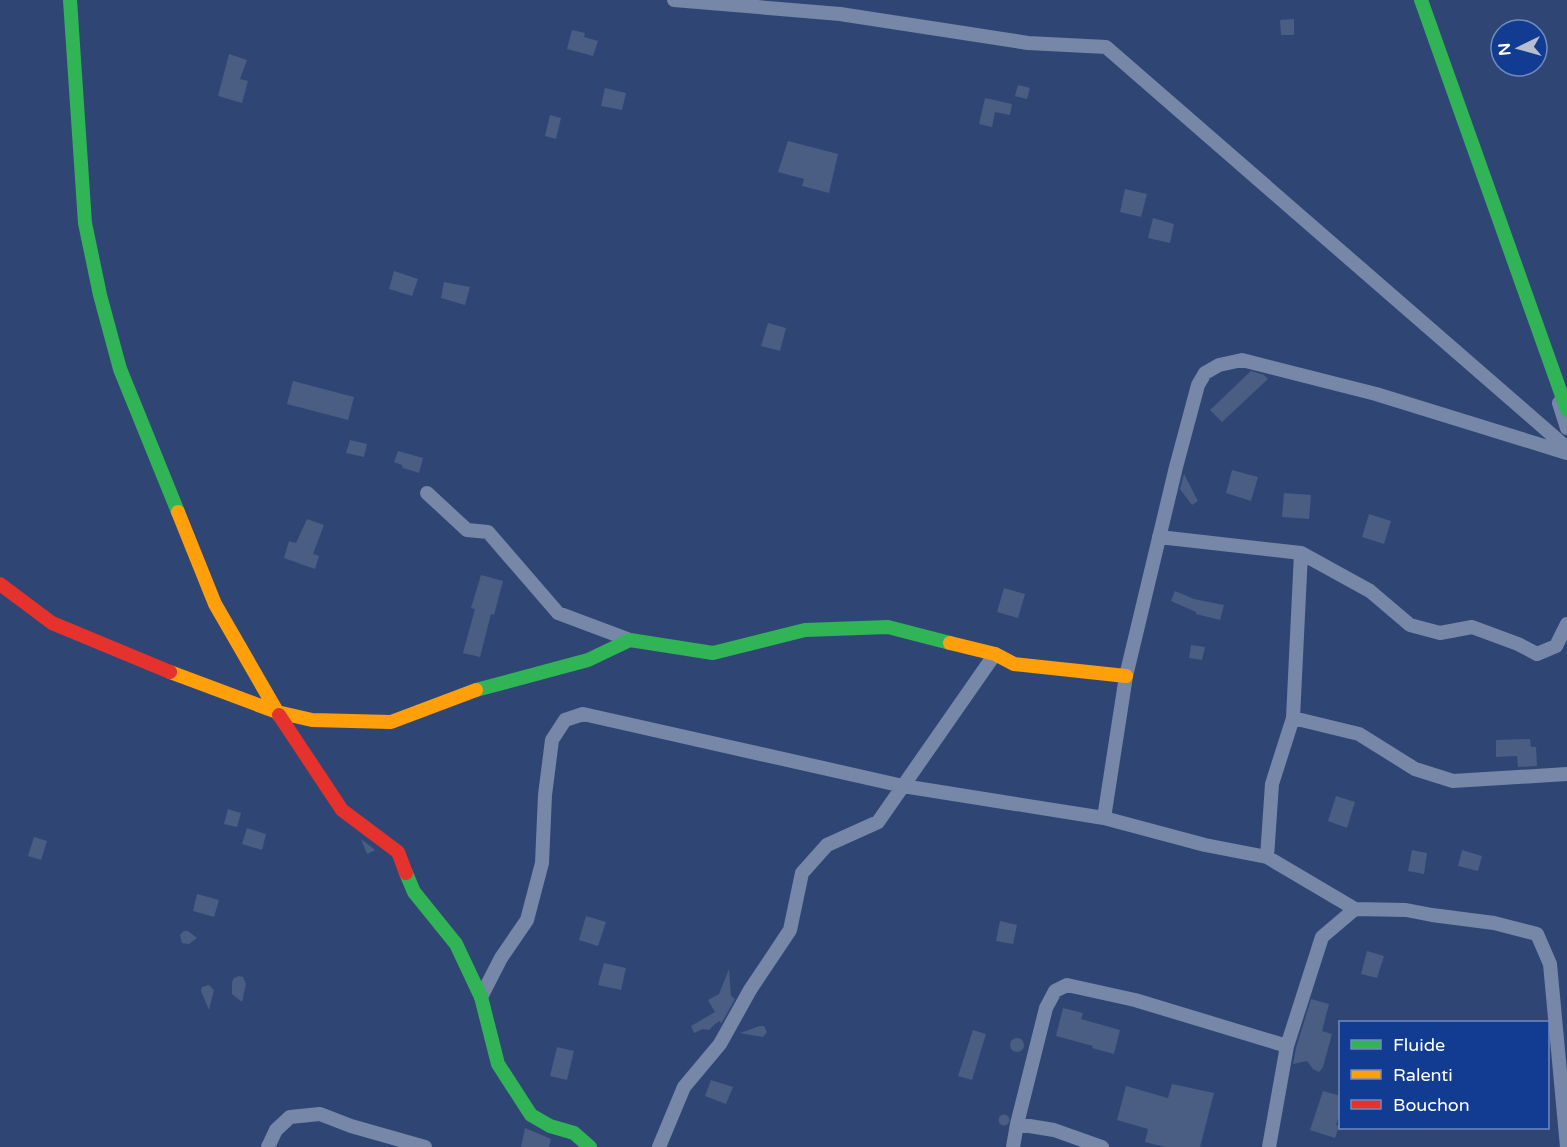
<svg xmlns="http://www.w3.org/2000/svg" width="1567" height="1147" viewBox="0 0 1567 1147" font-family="'Varela Round',sans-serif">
  <rect width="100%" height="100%" fill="#2f4675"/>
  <path fill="#4a5d83" d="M1294 19V35H1281L1280 20Z
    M572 30 585 33 584 37 598 41 593 56 567 49Z
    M229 54 247 60 240 79 248 81 242 103 218 96Z
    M1018 85 1030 88 1027 99 1015 96Z
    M605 88 626 93 622 110 601 106Z
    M985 98 1012 104 1010 115 995 112 992 127 979 124Z
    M550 115 561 118 556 139 545 136Z
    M788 141 838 154 829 193 802 186 804 179 778 172Z
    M1125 189 1147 194 1141 217 1120 212Z
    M1153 218 1174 224 1170 243 1148 238Z
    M394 271 418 279 412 296 389 289Z
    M444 282 470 287 465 305 441 298Z
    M768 323 786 328 780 351 761 346Z
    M1251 371 1264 375 1268 379 1222 422 1210 410Z
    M293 381 354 397 348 420 287 404Z
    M350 440 367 444 364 457 346 453Z
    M398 451 423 458 419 473 403 468 402 465 394 462Z
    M1232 470 1258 477 1251 501 1226 493Z
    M1184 474 1198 501 1192 505 1180 489Z
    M1284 493 1311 495 1309 519 1282 517Z
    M1369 514 1391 521 1384 544 1362 537Z
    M307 519 324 525 313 554 319 556 315 569 284 558 289 541 296 543Z
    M481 575 503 581 494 615 491 614 480 657 463 653 475 609 471 608Z
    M1004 588 1025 594 1018 618 997 612Z
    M1175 591 1194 599 1224 605 1220 620 1196 614V612L1171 601Z
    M1191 645 1205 647 1202 660 1189 658Z
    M1530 739 1531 747H1536L1537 766 1518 767 1517 756 1496 757V740Z
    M1336 796 1355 802 1347 828 1328 821Z
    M228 809 241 813 237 827 224 824Z
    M247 828 266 834 262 850 242 844Z
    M34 837 47 841 41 860 28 856Z
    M361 839 375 850 367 854Z
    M1412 850 1427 853 1424 874 1408 871Z
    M1462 850 1482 856 1478 871 1458 866Z
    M197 894 219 900 214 917 193 911Z
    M586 916 606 922 598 946 579 940Z
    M1000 921 1017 925 1013 944 996 941Z
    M184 931H188L197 938 189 944 182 943 180 935Z
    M1367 951 1384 956 1377 978 1361 974Z
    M604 963 626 968 621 990 598 985Z
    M729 969 731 996 735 999 721 1024 720 1021 715 1024 709 1030 703 1029 694 1033 691 1026 715 1012 708 1000 719 994Z
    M239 976 243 977 246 984 242 1002 232 994V982L234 978Z
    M209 985 214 990 209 1010 201 991 202 987Z
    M1311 999 1329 1004 1322 1031 1332 1034 1323 1067 1319 1072 1313 1069 1307 1061 1293 1064 1296 1048Z
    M1063 1008 1083 1013 1081 1019 1120 1030 1114 1054 1092 1048 1093 1046 1056 1036Z
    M760 1026H764L767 1032 763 1037 740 1033Z
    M973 1030 986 1034 972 1080 958 1076Z
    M1010 1045a7 7 0 1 1 14 0a7 7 0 1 1-14 0Z
    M557 1047 574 1051 567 1080 550 1076Z
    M711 1080 733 1087 726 1104 705 1096Z
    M1172 1084 1214 1093 1200 1147H1165L1145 1142 1148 1129 1117 1120 1126 1086 1168 1098Z
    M1323 1091 1341 1096V1110L1336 1125 1339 1126 1335 1138 1310 1130Z
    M998.5 1120a5.5 5.5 0 1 1 11 0a5.5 5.5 0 1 1-11 0Z
    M525 1128 551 1139 549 1147H521Z"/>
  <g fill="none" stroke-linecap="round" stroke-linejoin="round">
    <path stroke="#7787a8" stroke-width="14" d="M674 0 840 14 1028 43 1106 47 1567 448
      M1559 403 1567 428
      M427 493 467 530 488 532 558 613 630 640
      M1159 537 1301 553 1293 718 1272 784 1267 857
      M1301 553 1370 591 1410 625 1440 633 1472 627 1518 644 1537 654 1556 646 1567 624
      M1293 718 1359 734 1415 769 1453 781 1567 774
      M1104 818 1126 676 1176 467 1198 385 1205 373 1219 365 1242 360 1376 394 1567 453
      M481 997 501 958 527 920 542 863 545 795 552 740 565 720 583 714 903 786 1104 818 1205 845 1267 857 1355 909
      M1017 1124 1046 1008 1055 991 1067 985 1135 1000 1287 1046
      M268 1147 276 1130 290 1117 320 1114 351 1126 425 1147
      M659 1147 684 1087 720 1044 750 990 790 930 802 873 827 845 878 822 995 654
      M1013 1147 1017 1124 1054 1130 1102 1147
      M1269 1147 1287 1046 1322 937 1355 909 1406 910 1432 915 1494 923 1537 934 1550 964 1567 1147"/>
    <path stroke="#30b455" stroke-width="14" d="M70 0 85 223 100 295 120 369 178 512
      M1421 0 1567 410
      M476 690 588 660 630 640 713 653 805 630 888 627 950 643
      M406 873 414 892 456 944 481 997 498 1064 531 1115 550 1126 574 1133 590 1147"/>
    <path stroke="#ff9f0a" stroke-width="14" d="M178 512 215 604 279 715
      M950 643 995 654 1014 664 1126 676
      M170 672 277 712 312 720 391 722 476 690"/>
    <path stroke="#e5322d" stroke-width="14" d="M0 584 52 623 170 672
      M279 715 342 810 398 852 406 873"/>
  </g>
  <rect x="1339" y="1021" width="210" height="108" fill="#123c92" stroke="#718abe" stroke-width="1.5"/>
  <rect x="1351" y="1040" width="30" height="9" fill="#30b455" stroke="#718abe" stroke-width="1.5"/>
  <text x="1393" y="1051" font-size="18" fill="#ffffff">Fluide</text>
  <rect x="1351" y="1070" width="30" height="9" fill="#ff9f0a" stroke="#718abe" stroke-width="1.5"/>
  <text x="1393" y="1081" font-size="18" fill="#ffffff">Ralenti</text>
  <rect x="1351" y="1100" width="30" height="9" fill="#e5322d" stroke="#718abe" stroke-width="1.5"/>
  <text x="1393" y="1111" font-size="18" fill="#ffffff">Bouchon</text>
  <g transform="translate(1519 48) rotate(265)"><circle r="28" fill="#123c92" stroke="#718abe" stroke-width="1.5"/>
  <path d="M0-4.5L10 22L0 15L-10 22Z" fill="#b6becf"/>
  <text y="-9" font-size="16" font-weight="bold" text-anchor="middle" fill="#ffffff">N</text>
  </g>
</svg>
